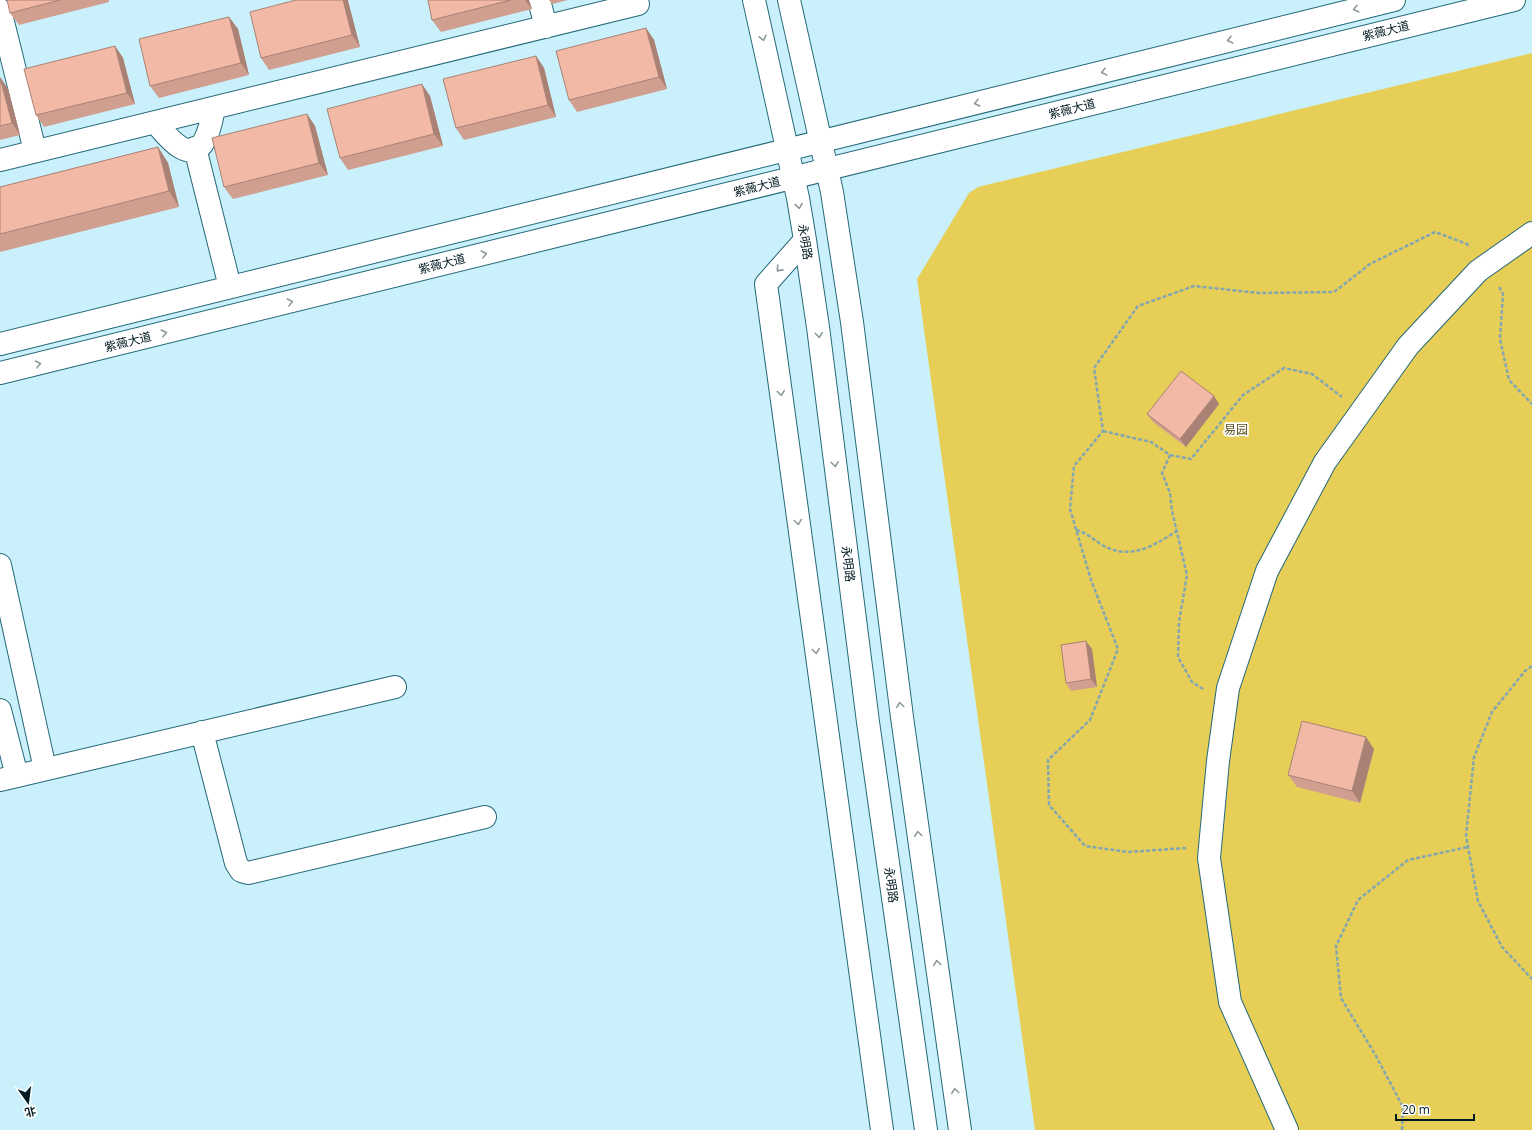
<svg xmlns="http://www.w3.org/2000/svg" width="1532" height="1130" viewBox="0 0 1532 1130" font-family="'Open Sans','Noto Sans SC',sans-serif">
  <rect width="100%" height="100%" fill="#c9f0fb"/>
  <path fill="#e7cf57" d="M1532 53V1130H1035L917 279 969 193 978 187Z"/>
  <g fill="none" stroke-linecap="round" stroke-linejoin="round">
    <defs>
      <path id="minor" d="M539 0 546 27
        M754 0 798 198 805 240 818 327 868 722 926 1130
        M789 0 832 192 852 322 902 717 960 1130
        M0 10 35 151
        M155 122C163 131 170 141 180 147 205 163 211 123 214 108
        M195 148 230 287
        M0 160 638 4
        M805 240 766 284 882 1130
        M0 344 1394 0
        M0 373 1514 0
        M0 565 45 769
        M0 710 17 776
        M202 732 236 863 241 871 248 873 485 817
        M0 780 395 687
        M1287 1130 1230 1002 1209 858 1218 761 1228 688 1267 571 1325 462 1408 346 1478 271 1532 233"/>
    </defs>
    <use href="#minor" stroke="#256879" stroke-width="24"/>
    <path stroke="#84a6b0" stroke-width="2.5" stroke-dasharray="4 2" stroke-linecap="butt" d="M1499 287 1503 294 1500 339 1509 380 1532 404
      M1103 431 1151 442 1170 455 1162 473 1170 493 1172 511 1187 575 1179 622 1178 657 1192 682 1203 689
      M1170 455 1191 459 1243 395 1284 368 1312 374 1342 397
      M1076 530C1087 533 1093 539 1102 545 1130 561 1153 546 1177 531
      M1532 666 1525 671 1492 712 1474 757 1466 836 1478 901 1502 947 1532 979
      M1186 848 1128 852 1085 846 1049 805 1048 760 1090 720 1118 649 1091 580 1070 509 1074 466 1103 431 1094 368 1138 306 1194 286 1259 293 1334 292 1370 264 1435 232 1467 244 1470 247
      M1402 1130 1403 1107 1376 1056 1341 998 1336 946 1358 900 1408 860 1468 847"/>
    <use href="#minor" stroke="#fff" stroke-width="22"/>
  </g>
  <path fill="#d09f90" d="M7 0H109V2L19 25 10 13Z
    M428 0H529L532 9 441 32 432 20Z
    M549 0H568L552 4Z
    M348 1 360 47 269 70 261 58Z
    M229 17 238 29 249 75 159 98 150 86Z
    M646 28 654 40 667 89 577 112 569 100Z
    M115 46 123 58 135 104 44 127 36 115Z
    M536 56 544 68 556 117 464 140 456 128Z
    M0 77 8 89 20 135 0 140Z
    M430 96 443 146 348 170 340 158Z
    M307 114 315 126 328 175 233 199 224 187Z
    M158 147 168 163 179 207 0 252V187Z
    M1214 396 1219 404 1186 447 1153 422 1147 414Z
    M1092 649 1097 687 1071 691 1066 683Z
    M1374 749 1360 803 1297 787 1288 775Z"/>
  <path fill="#a98275" d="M343 0H348V1L360 47 352 35Z
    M525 0H529L532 9Z
    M229 17 238 29 249 75 241 63Z
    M646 28 654 40 667 89 659 77Z
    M115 46 123 58 135 104 127 93Z
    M536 56 544 68 556 117 548 105Z
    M0 77 8 89 20 135 12 123Z
    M422 84 430 96 443 146 434 134Z
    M307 114 315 126 328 175 319 163Z
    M158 147 168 163 179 207 169 191Z
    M1214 396 1219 404 1186 447 1180 439Z
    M1086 641 1092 649 1097 687 1091 679Z
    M1366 737 1374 749 1360 803 1352 791Z"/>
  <path fill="#f2b9a7" stroke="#a98275" d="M7 0H60L10 13Z
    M296 0H343L352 35 261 58 250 12Z
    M428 0H511L432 20Z
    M229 17 241 63 150 86 139 39Z
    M646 28 659 77 569 100 556 51Z
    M115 46 127 93 36 115 24 69Z
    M536 56 548 105 456 128 443 79Z
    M0 78 12 123 0 126Z
    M422 84 434 134 340 158 327 109Z
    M307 114 319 163 224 187 212 138Z
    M158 147 169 191 0 234V187Z
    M1181 371 1214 396 1180 439 1147 414Z
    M1086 641 1091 679 1066 683 1061 645Z
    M1302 721 1366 737 1352 791 1288 775Z"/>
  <defs><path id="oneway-chevron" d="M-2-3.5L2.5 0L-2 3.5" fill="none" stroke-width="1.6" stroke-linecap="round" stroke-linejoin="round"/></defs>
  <g stroke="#8c989b">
    <use href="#oneway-chevron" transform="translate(1356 9) rotate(166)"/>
    <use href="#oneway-chevron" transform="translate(763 38) rotate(76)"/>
    <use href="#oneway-chevron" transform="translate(1230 40) rotate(166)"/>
    <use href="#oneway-chevron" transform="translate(1104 72) rotate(166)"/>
    <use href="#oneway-chevron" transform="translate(977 103) rotate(166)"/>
    <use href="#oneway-chevron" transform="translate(799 206) rotate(81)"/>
    <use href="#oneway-chevron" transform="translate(484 254) rotate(-14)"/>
    <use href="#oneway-chevron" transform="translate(779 269) rotate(132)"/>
    <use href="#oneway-chevron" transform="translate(290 302) rotate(-14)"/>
    <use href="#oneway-chevron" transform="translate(164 333) rotate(-14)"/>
    <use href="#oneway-chevron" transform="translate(819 335) rotate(83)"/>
    <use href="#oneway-chevron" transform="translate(38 364) rotate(-14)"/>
    <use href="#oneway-chevron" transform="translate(781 393) rotate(82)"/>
    <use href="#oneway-chevron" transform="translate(835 464) rotate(83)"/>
    <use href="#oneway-chevron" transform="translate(798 522) rotate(82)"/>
    <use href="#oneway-chevron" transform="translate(816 651) rotate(82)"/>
    <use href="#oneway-chevron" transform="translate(900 705) rotate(-97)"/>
    <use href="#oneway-chevron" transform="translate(918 834) rotate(-98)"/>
    <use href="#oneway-chevron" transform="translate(937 963) rotate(-98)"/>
    <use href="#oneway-chevron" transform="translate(955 1091) rotate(-98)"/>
  </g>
  <g text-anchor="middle" stroke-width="3.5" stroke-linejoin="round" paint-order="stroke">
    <g font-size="12" fill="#001920" stroke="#fff">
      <text transform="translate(1386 31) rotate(-14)" y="4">紫薇大道</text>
      <text transform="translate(1072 109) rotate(-14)" y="4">紫薇大道</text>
      <text transform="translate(757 187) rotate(-14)" y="4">紫薇大道</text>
      <text transform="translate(805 242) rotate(81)" y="4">永明路</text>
      <text transform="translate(442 264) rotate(-14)" y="4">紫薇大道</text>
      <text transform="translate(128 342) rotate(-14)" y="4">紫薇大道</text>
      <text transform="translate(848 564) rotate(83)" y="4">永明路</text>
      <text transform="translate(891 885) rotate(82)" y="4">永明路</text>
    </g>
    <g font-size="12" fill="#5c5220" stroke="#fff">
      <text x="1236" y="434">易园</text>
    </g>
  </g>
  <g transform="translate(28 1102) rotate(166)" stroke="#ffffff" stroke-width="3" paint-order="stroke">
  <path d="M0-3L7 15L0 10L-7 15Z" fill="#001920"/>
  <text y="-6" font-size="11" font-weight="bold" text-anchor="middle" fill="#001920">北</text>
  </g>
  <path d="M1396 1114v6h78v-6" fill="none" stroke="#001920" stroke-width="2"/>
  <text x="1402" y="1114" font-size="12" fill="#001920" stroke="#ffffff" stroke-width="3" paint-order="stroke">20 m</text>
</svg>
